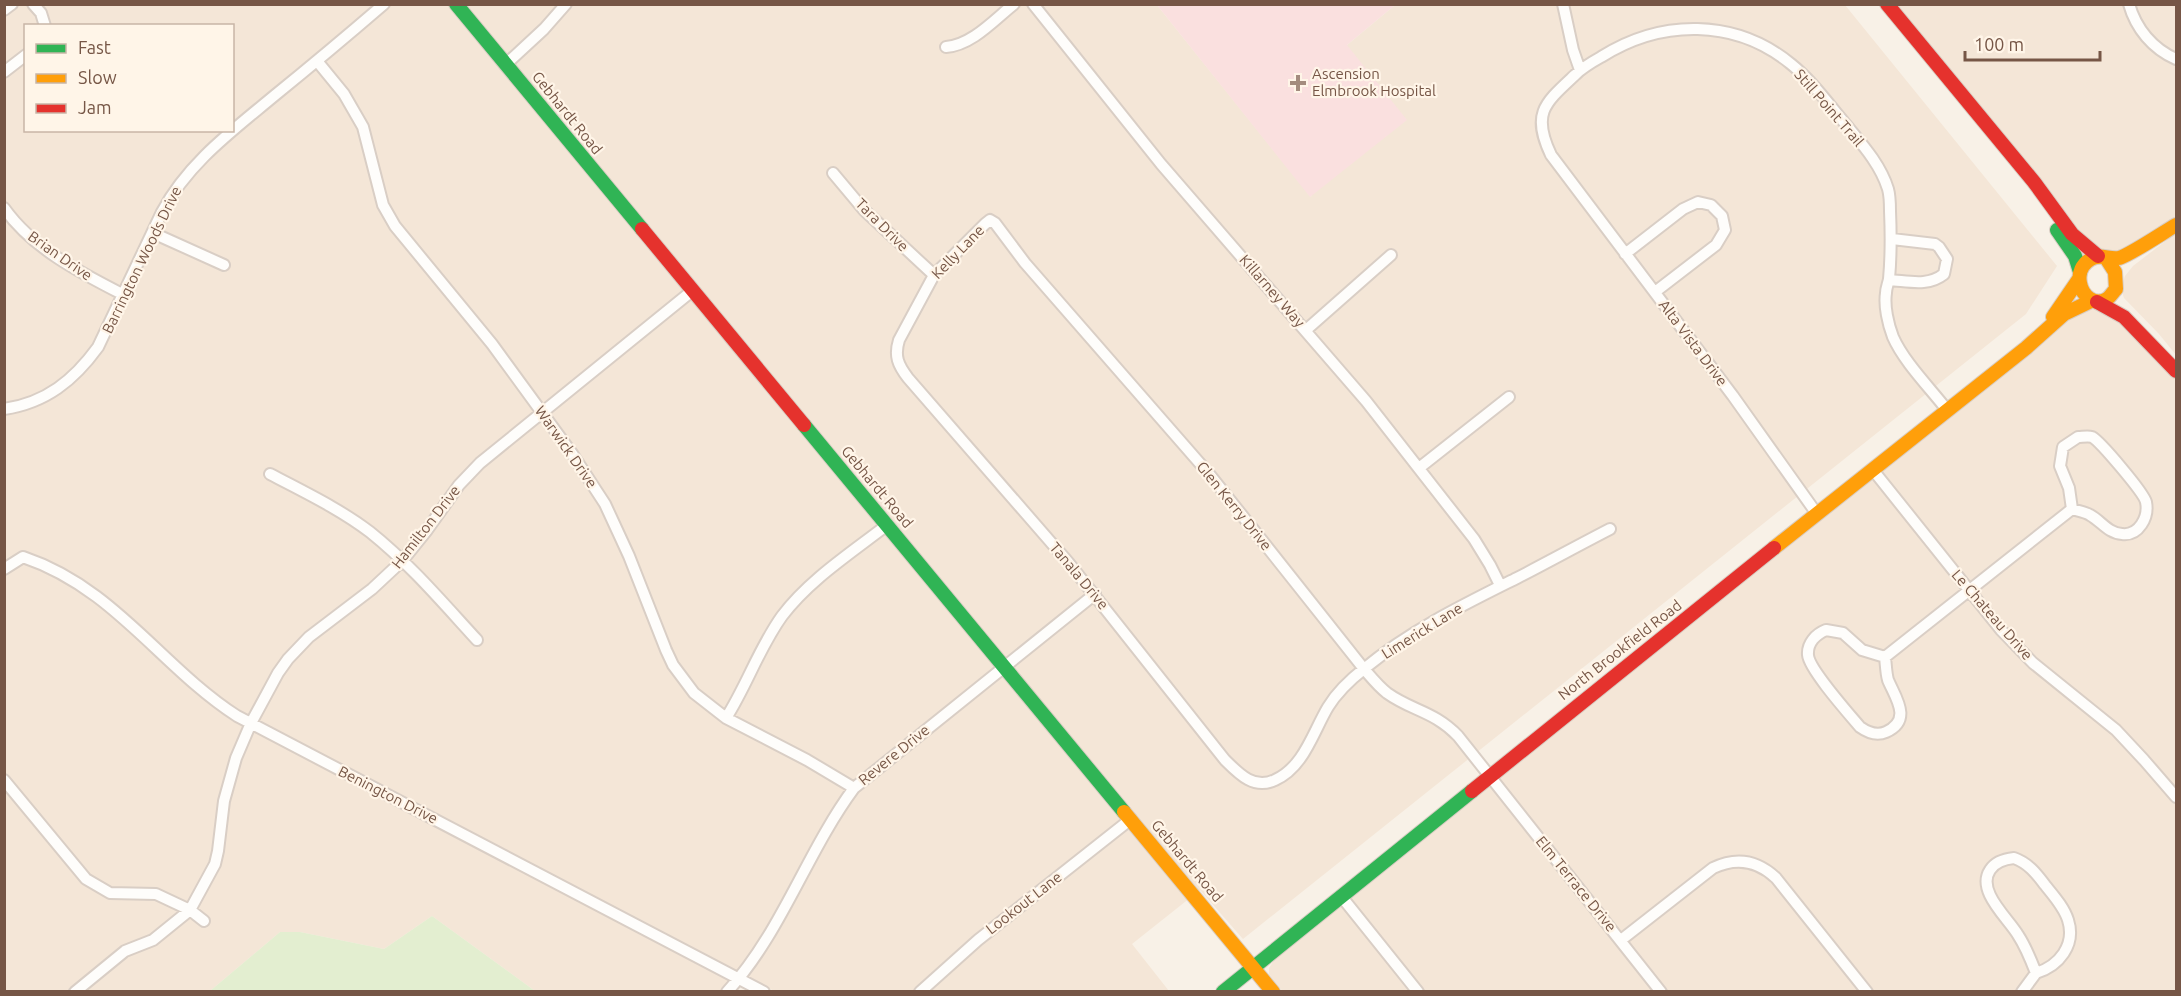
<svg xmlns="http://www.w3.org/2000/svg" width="2181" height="996" viewBox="0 0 2181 996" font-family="Ubuntu,sans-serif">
  <rect width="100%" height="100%" fill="#f8f1e7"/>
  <path fill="#f4e6d7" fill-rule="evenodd" d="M5 5H1157L1311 197 1347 45 1395 5H1845L2057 266 2026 314 1243 939 1200 890 1132 944 1169 991 776 992 739 972 723 991H535L432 916 384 949 300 932H280L210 991 5 992ZM26 26H232V130H26Z
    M1896 5H2176V217L2123 251 2108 254 2083 239Z
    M2176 233V355L2159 334 2124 298 2121 289 2125 276 2133 266Z
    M2087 306 2107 311 2176 378V991L1283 992 1269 974V968L1274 960 2068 314Z"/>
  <path fill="#fae0df" d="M1157 5H1395L1347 45 1407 120 1310 197Z"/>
  <path fill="#e3eed0" d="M432 916 535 991H210L280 932H300L384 949Z"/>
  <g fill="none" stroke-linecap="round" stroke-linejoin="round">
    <defs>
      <path id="street" d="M33 4 41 13 45 26
        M1033 4 1161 164 1366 401 1474 539 1490 565 1500 585
        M1563 4 1573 50 1580 70
        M2129 4C2136 29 2153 49 2176 59
        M4 10 12 4
        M946 47C972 45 994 20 1014 4
        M317 61 344 94 363 127 383 205 395 226 492 344 573 455 605 504 629 556 666 650 673 665 694 693 726 718 807 760 854 788
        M505 65 544 29 566 4
        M4 72 26 55
        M833 173 864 210 934 275
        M4 208C33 249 81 273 124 295
        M153 233 224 265
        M1625 254 1683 209 1698 202 1711 205 1722 216 1725 230 1716 245 1655 292
        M1889 280C1908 281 1928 287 1944 274L1947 259 1939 247 1935 244 1892 239
        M1306 330 1391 255
        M4 409C46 403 74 380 98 347L162 212C188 163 232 131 274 96 311 66 348 35 384 4
        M2078 437C2082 437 2088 436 2092 437 2100 441 2144 493 2146 502 2149 517 2139 536 2122 534 2108 533 2101 521 2090 515 2085 512 2078 511 2072 509L2069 488 2060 466 2063 447Z
        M1419 468 1509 397
        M1873 470 2001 630 2033 663 2116 730 2144 760 2176 797
        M270 474C304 492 340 509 370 532 410 564 443 603 477 640
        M1817 514 1733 396 1551 155C1531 113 1545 103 1575 75 1583 67 1592 62 1601 57 1661 19 1735 18 1791 64 1811 80 1827 102 1843 121 1860 142 1880 163 1888 189 1890 196 1890 204 1890 211 1891 234 1891 257 1889 279 1888 284 1886 288 1886 293 1884 306 1888 324 1893 337 1904 362 1930 388 1947 410
        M1610 529C1579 545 1548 562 1517 578 1465 604 1411 630 1365 668 1351 679 1337 692 1328 707 1313 732 1304 767 1275 780 1254 790 1239 774 1225 760L1068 562 908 378C898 365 894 356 899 340L934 275 985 224 990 220 995 223 1025 263 1210 475 1364 669C1371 677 1378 686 1387 693 1412 711 1434 711 1458 736L1661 992
        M4 569 23 557C115 588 160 666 237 716L764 992
        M1826 630 1843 633 1862 650 1885 657C1886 665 1886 673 1888 680 1895 697 1913 720 1886 732 1877 736 1867 732 1860 727 1849 714 1809 669 1808 655 1807 643 1816 634 1826 630Z
        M1885 657 2072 509
        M726 718C747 685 759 648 782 616 809 580 851 553 887 525
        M4 780 86 879 110 893 156 894 190 910 204 921
        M2014 858C2028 863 2036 873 2045 885 2053 895 2064 907 2068 920 2076 945 2059 966 2036 973 2031 960 2026 947 2018 935 2008 918 1976 891 1990 870 1995 862 2004 859 2014 858Z
        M1341 896 1418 992
        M1621 940 1713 868C1736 857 1757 860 1776 878L1867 992
        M75 992 125 951 153 940 190 910 215 864 218 851 224 801 236 758 251 723 278 673 288 659 309 637 372 589 402 561 427 530 459 485 480 463 692 291
        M727 992C782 932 806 853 854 788L1095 594
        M920 992 978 940 1131 819
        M2022 992 2036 973"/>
      <path id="fast" d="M456 4 642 229
        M2057 230 2075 256 2080 272
        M804 425 1124 812
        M1223 992 1472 791"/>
      <path id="slow" d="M2106 258 2115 272 2116 289C2113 292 2110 297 2107 299 2094 307 2082 295 2080 283 2078 273 2082 264 2091 259 2100 253 2109 260 2119 258 2130 255 2164 232 2176 225
        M2053 317 2079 279
        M1774 548 2026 348 2064 314 2091 301
        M1124 812 1273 992"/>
      <path id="jam" d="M1887 4 2034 182 2072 234 2098 256
        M642 229 804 425
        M2097 302 2124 317 2176 371
        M1472 791 1774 548"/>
    </defs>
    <use href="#street" stroke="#d9cec5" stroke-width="14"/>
    <use href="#fast" stroke="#d8cdc3" stroke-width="16"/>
    <use href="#slow" stroke="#d8cdc3" stroke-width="16"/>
    <use href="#jam" stroke="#d8cdc3" stroke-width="16"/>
    <use href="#street" stroke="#fefdfb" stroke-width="10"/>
    <use href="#fast" stroke="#30b455" stroke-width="14"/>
    <use href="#slow" stroke="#ff9f0a" stroke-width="14"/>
    <use href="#jam" stroke="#e5322d" stroke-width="14"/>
  </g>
  <path fill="#a48c7e" stroke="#fff5e8" stroke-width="2" d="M1295 74h6v6h6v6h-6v6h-6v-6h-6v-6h6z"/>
  <g text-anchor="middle" stroke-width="4.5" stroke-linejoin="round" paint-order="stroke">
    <g font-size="15" fill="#765646" stroke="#fff5e8" text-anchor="start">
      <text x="1312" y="79">Ascension<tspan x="1312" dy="17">Elmbrook Hospital</tspan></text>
    </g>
    <g font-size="15" fill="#765646" stroke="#fff5e8">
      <text transform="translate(1829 108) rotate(49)" y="5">Still Point Trail</text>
      <text transform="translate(567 113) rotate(51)" y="5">Gebhardt Road</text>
      <text transform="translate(882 225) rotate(45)" y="5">Tara Drive</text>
      <text transform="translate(958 252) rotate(-46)" y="5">Kelly Lane</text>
      <text transform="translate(60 256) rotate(35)" y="5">Brian Drive</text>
      <text transform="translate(142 260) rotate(-64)" y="5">Barrington Woods Drive</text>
      <text transform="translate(1272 291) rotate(49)" y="5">Killarney Way</text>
      <text transform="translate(1693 343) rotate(53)" y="5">Alta Vista Drive</text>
      <text transform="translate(566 447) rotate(55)" y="5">Warwick Drive</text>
      <text transform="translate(877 487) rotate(50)" y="5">Gebhardt Road</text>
      <text transform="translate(1234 506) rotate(51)" y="5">Glen Kerry Drive</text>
      <text transform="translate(426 527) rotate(-52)" y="5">Hamilton Drive</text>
      <text transform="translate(1079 576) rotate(50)" y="5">Tanala Drive</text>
      <text transform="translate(1992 615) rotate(49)" y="5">Le Chateau Drive</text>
      <text transform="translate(1422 631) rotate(-32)" y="5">Limerick Lane</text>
      <text transform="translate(1620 650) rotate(-38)" y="5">North Brookfield Road</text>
      <text transform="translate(894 755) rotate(-39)" y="5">Revere Drive</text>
      <text transform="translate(388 795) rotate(27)" y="5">Benington Drive</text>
      <text transform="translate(1187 861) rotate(50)" y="5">Gebhardt Road</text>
      <text transform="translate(1576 884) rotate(51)" y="5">Elm Terrace Drive</text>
      <text transform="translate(1024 903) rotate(-38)" y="5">Lookout Lane</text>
    </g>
  </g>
  <rect width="2181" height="996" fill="none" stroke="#765646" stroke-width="12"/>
  <rect x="24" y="24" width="210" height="108" fill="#fff5e8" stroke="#c8b5a7" stroke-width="1.5"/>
  <rect x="36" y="44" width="30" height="9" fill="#30b455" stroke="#c8b5a7" stroke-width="1.5"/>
  <text x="78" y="54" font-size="18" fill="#765646">Fast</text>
  <rect x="36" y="74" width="30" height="9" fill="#ff9f0a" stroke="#c8b5a7" stroke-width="1.5"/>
  <text x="78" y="84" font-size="18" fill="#765646">Slow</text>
  <rect x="36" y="104" width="30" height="9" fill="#e5322d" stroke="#c8b5a7" stroke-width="1.5"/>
  <text x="78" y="114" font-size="18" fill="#765646">Jam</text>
  <path d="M1965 51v9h135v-9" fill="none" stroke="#765646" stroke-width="3"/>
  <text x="1974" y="51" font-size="18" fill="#765646" stroke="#fff5e8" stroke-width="4.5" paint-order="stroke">100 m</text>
</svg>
